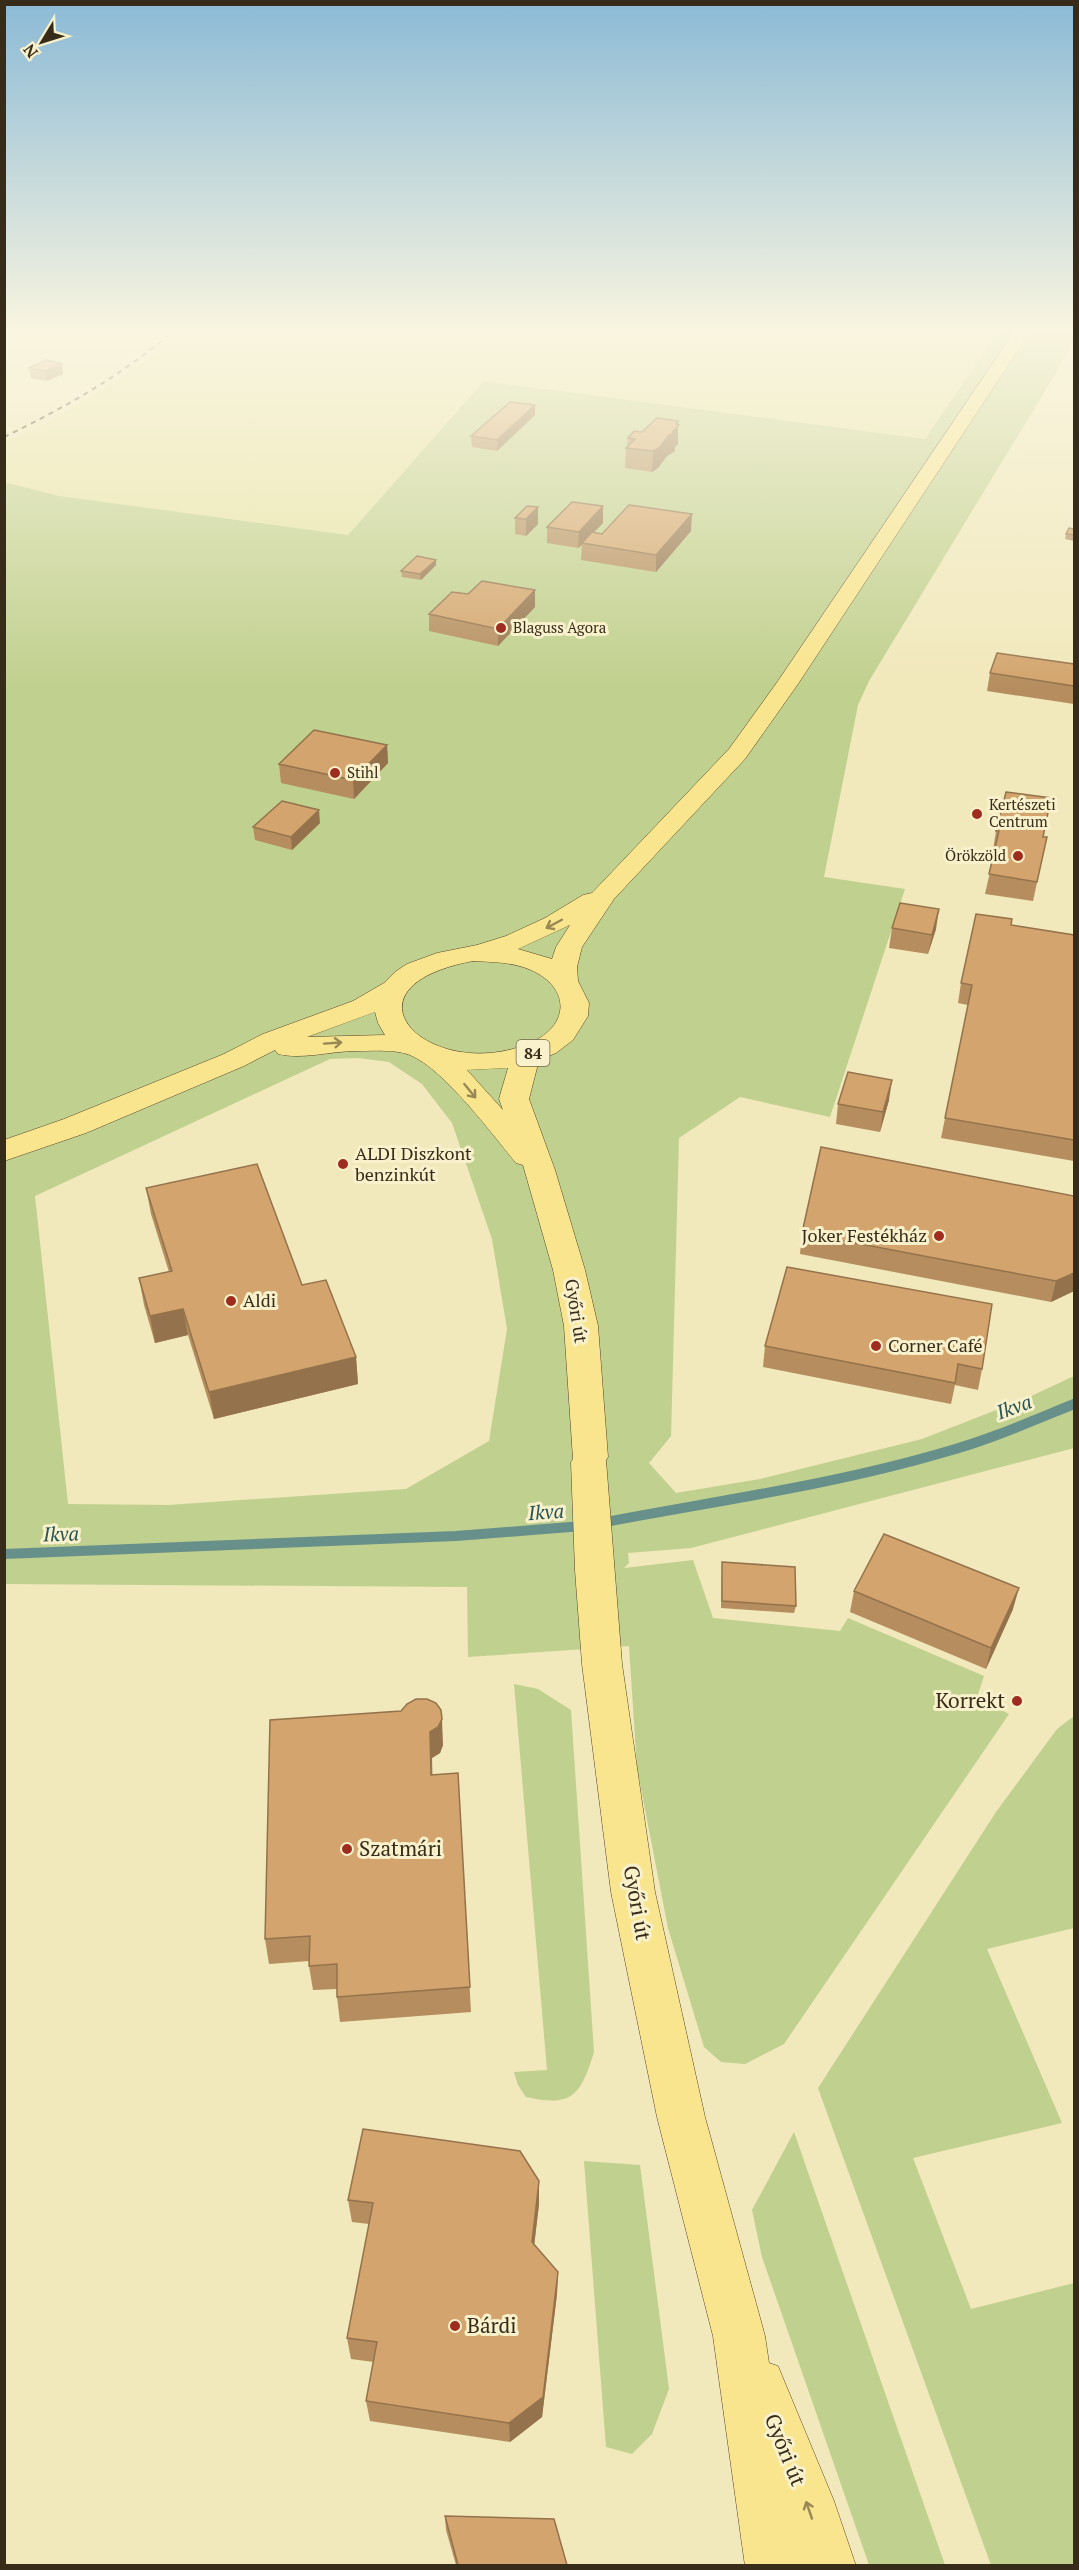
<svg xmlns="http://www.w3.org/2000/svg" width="1079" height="2570" viewBox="0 0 1079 2570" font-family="'PT Serif',serif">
  <rect width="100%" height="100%" fill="#f1e8bb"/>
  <path fill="#e8e5a8" d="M184 329H1000L925 439 485 381 348 535 59 496 5 482 4 442 50 422 167 348Z"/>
  <path fill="#c0d08e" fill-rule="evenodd" d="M1000 329H1074V343L869 681 858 705 824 877 905 889 830 1117 740 1097 679 1138 671 1436 649 1463 676 1493 760 1479 922 1439 1027 1398 1074 1376V1448L691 1548 628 1553 629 1563 624 1568 693 1560 713 1618 840 1631 848 1618 984 1676 977 1697 1009 1714 784 2044 745 2064 721 2062 704 2047 668 1928 637 1768 629 1646 468 1657 467 1587 5 1584 4 482 59 496 348 535 484 381 925 439ZM359 1058 389 1062 422 1084 452 1123 492 1239 507 1329 489 1441 406 1489 168 1505 68 1504 35 1196 330 1059Z
    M514 1684 538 1689 571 1710 594 2052C581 2094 573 2108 526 2097L518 2085 514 2072 547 2070Z
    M1074 1716V1928L987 1949 1062 2123 913 2158 971 2309 1074 2283V2565H991L818 2088 996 1812 1057 1729Z
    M794 2132 945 2565H869L762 2257 752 2210Z
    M584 2161 640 2165 669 2389 652 2434 632 2454 606 2447Z"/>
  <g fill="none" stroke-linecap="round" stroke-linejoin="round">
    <path stroke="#67908a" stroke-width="10" d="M600 1523C715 1501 833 1485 945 1452 989 1440 1032 1421 1074 1404
      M4 1554 456 1536 583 1526"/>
    <defs>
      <path id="major" d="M1016 329H1032L798 684 745 759 614 899 582 947 577 967 578 981 589 1003 588 1016 573 1040 556 1053 539 1060 529 1099 555 1170 585 1270 598 1326 608 1457 606 1460 622 1664 655 1892 705 2117 765 2336 769 2363 778 2366 834 2501 856 2566H745L713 2336 657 2117 611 1892 582 1664 575 1570 571 1462 573 1459 564 1326 553 1270 523 1165 516 1163C492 1134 444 1069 410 1055 395 1049 372 1051 356 1051 331 1051 302 1060 278 1054L275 1050 244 1066 86 1133 4 1161V1140L64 1119 224 1054 263 1034 353 1001 384 983 395 972 407 964 437 953 477 945 506 936 545 918 583 895 592 893 729 749 778 681ZM570 925 556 947 552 959 518 949ZM473 961C492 962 513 962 531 970 571 988 570 1026 530 1043 431 1085 330 988 473 961ZM375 1012 378 1023 385 1035 307 1037ZM508 1068 499 1099 503 1110 467 1070Z"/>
    </defs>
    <use href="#major" stroke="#564429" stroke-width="1"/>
    <use href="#major" fill="#f9e58e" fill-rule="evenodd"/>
    <path stroke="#372c1a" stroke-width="2" stroke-dasharray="5 5" stroke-linecap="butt" d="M4 437C66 407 124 374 176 329"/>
  </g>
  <path fill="#b58d5e" d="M29 368 63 374 47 381 31 378Z
    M535 405V415L497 451 472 447 471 436Z
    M678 421V444L675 447V451L667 456 658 468 652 472 625 468 626 448 627 446 628 438 642 432Z
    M527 506 538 524 526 536 515 534V518Z
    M603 506V523L593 533 602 534 691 531 656 572 581 560 582 545 578 548 547 543V527Z
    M1074 529V541L1065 539 1066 534Z
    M436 560V565L421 580 402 577 401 571Z
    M535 590V607L498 646 429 631V614Z
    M1074 664V704L987 691 990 673Z
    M387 745 388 763 354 799 281 783 279 764Z
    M320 823 292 850 255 840 253 827Z
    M996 831 1047 837 1033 901 985 894 995 850H993Z
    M892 928 936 929 928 954 889 948Z
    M1074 935V1161L941 1138 968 1005 958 1003 961 983Z
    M889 1100 880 1132 836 1124 838 1104Z
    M821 1147 1074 1291 1051 1302 800 1254 802 1233Z
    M146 1188 302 1285 356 1357 358 1384 214 1419 188 1335 155 1343 144 1305 139 1278 169 1272 151 1214Z
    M787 1267 982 1369 978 1390 955 1385 951 1404 763 1367 765 1346Z
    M722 1562 796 1606 794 1613 721 1608Z
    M854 1591 1013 1609 986 1669 850 1612Z
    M401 1711 443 1745 440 1753 432 1758V1775L458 1773 471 2012 340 2022 337 1997V1989L313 1990 309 1966V1961L269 1964 265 1939Z
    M348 2200 539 2204 534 2245 558 2272 557 2294 542 2417 510 2442 370 2421 366 2401 374 2362 351 2359 347 2338 369 2224 352 2222Z
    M445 2516 567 2565H456L446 2530Z"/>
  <path fill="#94734c" d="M62 364 63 374 47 381 45 371Z
    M535 405V415L497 451V440Z
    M678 421V444L675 447V451L667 456 658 468 652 472 653 451Z
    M603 506V523L583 543H582V545L578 548 579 532Z
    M538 507V524L526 536V519Z
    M692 514 691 531 656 572V555Z
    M436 560V565L421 580 420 574Z
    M535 590V607L498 646V629Z
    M387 745 388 763 354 799 353 780Z
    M319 810 320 823 292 850 291 837Z
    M939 909 936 929 928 954 932 935Z
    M892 1080 889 1100 880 1132 883 1112Z
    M1074 1273V1291L1051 1302 1056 1281Z
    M183 1309 188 1335 155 1343 150 1316Z
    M356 1357 358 1384 214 1419 209 1392Z
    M1019 1588 1013 1609 986 1669 991 1648Z
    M442 1719 443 1745 440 1753 432 1758 433 1800 430 1732Z
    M539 2181V2204L532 2264V2242Z
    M558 2272 557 2294 542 2417 510 2442 509 2423Z"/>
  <path fill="#d3a46d" stroke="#94734c" stroke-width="1.5" d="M46 360 62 364 45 371 29 368Z
    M510 402 535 405 497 440 471 436Z
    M657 418 678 421 676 424 679 425 673 431H676L668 436 659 448 653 451 626 448 635 439 628 438 634 431 642 432Z
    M572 502 603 506 579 532 547 527Z
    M629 505 692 514 656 555 582 543 592 532 602 534Z
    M527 506 538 507 526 519 515 518Z
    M1069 528 1074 529V535L1066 534Z
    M417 556 436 560 420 574 401 571Z
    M482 581 535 590 498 629 429 614 452 592 468 594Z
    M997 653 1074 664V686L990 673Z
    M314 730 387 745 353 780 279 764Z
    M1006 792 1051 798 1043 837H1047L1037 882 989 874 999 831H996Z
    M282 801 319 810 291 837 253 827Z
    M900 903 939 909 932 935 892 928Z
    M976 914 1012 919 1011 925 1074 935V1140L945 1118 972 985 961 983Z
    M848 1072 892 1080 883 1112 838 1104Z
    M821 1147 1074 1196V1273L1056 1281 802 1233Z
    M257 1164 302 1285 326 1280 356 1357 209 1392 183 1309 150 1316 139 1278 172 1271 146 1188Z
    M787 1267 992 1304 982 1369 958 1364 955 1383 765 1346Z
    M884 1534 1019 1588 991 1648 854 1591Z
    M722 1562 795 1567 796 1606 722 1601Z
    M416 1699H427L436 1703 441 1710 442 1719 438 1727 430 1732 431 1775 458 1773 470 1987 337 1997V1964L309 1966 310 1936 265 1939 270 1720 401 1711 407 1704Z
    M363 2129 520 2151 539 2181 532 2242 558 2272 543 2397 509 2423 366 2401 377 2342 347 2338 373 2203 348 2200Z
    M445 2516 554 2519 567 2565H458Z"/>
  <defs><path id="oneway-shaft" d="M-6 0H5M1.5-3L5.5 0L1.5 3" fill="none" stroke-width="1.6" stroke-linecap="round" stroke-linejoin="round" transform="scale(1.5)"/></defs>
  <g stroke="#988854">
    <use href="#oneway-shaft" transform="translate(554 924) rotate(152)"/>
    <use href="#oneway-shaft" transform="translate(333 1043) rotate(-4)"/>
    <use href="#oneway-shaft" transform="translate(470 1091) rotate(51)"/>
    <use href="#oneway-shaft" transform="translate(809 2510) rotate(-109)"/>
  </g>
  <linearGradient id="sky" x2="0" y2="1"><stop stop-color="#8bbad6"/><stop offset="0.48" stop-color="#f9f5e0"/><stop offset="1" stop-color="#f9f5e0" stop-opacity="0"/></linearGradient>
  <rect width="1079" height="689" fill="url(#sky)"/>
  <g fill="#9e2d1f" stroke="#f8f1cb" stroke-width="2">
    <circle cx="501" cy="628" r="6"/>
    <circle cx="335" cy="773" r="6"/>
    <circle cx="977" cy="814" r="6"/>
    <circle cx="1018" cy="856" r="6"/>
    <circle cx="343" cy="1164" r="6"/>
    <circle cx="939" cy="1236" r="6"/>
    <circle cx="231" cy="1301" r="6"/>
    <circle cx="876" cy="1346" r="6"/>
    <circle cx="1017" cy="1701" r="6"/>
    <circle cx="347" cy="1849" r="6"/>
    <circle cx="455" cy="2326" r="6"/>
  </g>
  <g text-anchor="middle" stroke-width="6" stroke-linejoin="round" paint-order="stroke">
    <g font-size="15" fill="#372c1a" stroke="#f8f1cb" text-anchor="start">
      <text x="513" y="633">Blaguss Agora</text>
      <text x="347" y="778">Stihl</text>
      <text x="989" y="810">Kertészeti<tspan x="989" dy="17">Centrum</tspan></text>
      <text x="1006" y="861" text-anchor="end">Örökzöld</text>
    </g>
    <rect fill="#f8f1cb" stroke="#71674f" stroke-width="1.5" x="516.5" y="1040" width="33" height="26" rx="4.5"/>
    <g font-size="16" font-weight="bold" fill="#372c1a">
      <text x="533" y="1059">84</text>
    </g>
    <g font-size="18" fill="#372c1a" stroke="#f8f1cb" text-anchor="start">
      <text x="355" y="1160">ALDI Diszkont<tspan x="355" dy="21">benzinkút</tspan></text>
      <text x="927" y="1242" text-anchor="end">Joker Festékház</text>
      <text x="243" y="1307">Aldi</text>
      <text x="888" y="1352">Corner Café</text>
    </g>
    <g font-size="18" fill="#372c1a" stroke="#f8f1cb">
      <text transform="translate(576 1311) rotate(81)" y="6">Győri út</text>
    </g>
    <g font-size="20" font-style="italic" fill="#285659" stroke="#f8f1cb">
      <text transform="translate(1014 1407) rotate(-20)" y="7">Ikva</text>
      <text transform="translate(546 1512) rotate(-4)" y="7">Ikva</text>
      <text transform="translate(61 1534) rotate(-2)" y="7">Ikva</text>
    </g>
    <g font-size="21" fill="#372c1a" stroke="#f8f1cb" text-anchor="start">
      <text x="1005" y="1708" text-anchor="end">Korrekt</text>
      <text x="359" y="1856">Szatmári</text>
      <text x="467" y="2333">Bárdi</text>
    </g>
    <g font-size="21" fill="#372c1a" stroke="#f8f1cb">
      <text transform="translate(637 1903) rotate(80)" y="7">Győri út</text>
      <text transform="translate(785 2450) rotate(68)" y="7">Győri út</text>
    </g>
  </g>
  <rect width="1079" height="2570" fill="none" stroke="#372c1a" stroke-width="12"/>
  <g transform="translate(42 42) rotate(232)" stroke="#f8f1cb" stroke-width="4.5" paint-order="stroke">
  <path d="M0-4.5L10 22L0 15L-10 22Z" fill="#372c1a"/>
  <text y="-9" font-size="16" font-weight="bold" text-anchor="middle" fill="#372c1a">N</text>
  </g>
</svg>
